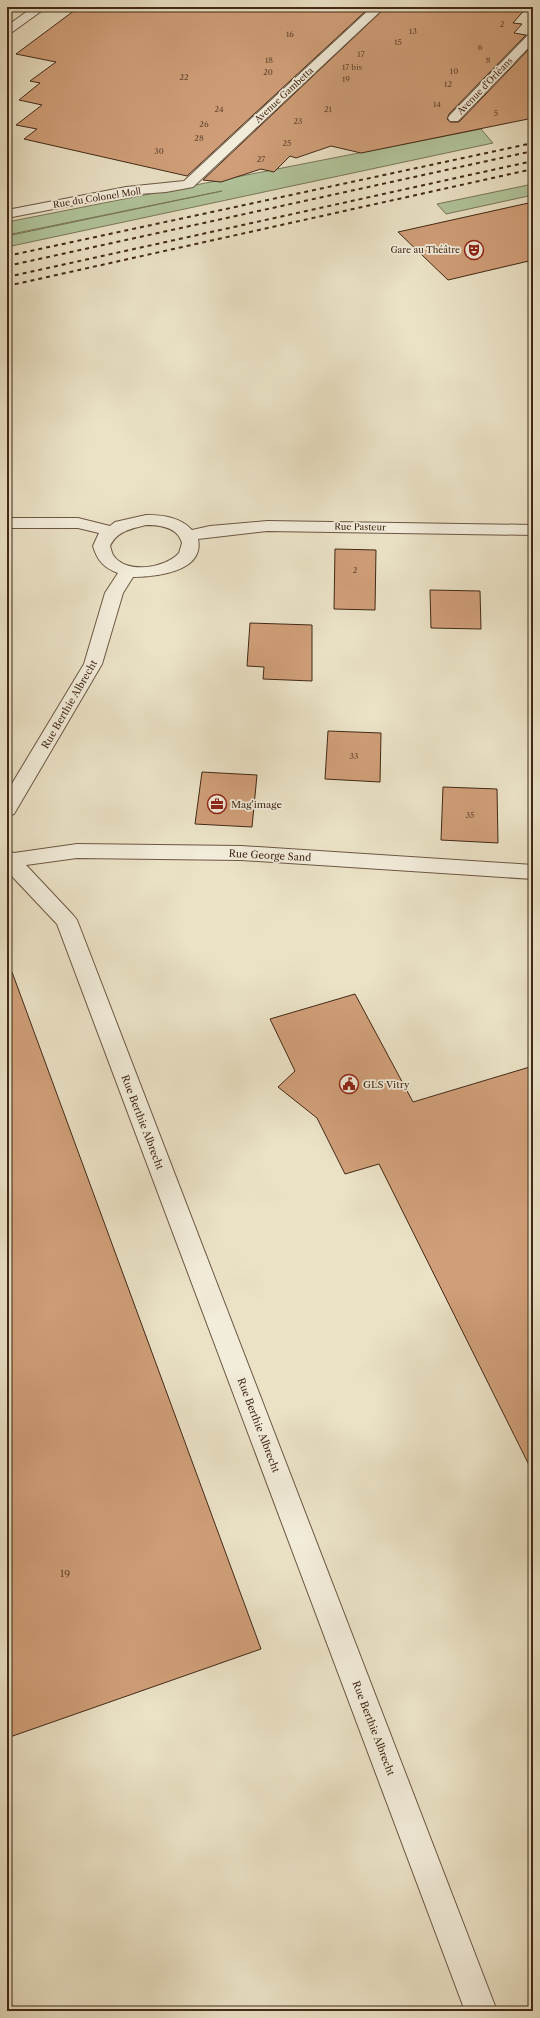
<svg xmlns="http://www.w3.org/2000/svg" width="540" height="2018" viewBox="0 0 540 2018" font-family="'Libre Caslon Text',serif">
  <rect width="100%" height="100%" fill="#ebe2c6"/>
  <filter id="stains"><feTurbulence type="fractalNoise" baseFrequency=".005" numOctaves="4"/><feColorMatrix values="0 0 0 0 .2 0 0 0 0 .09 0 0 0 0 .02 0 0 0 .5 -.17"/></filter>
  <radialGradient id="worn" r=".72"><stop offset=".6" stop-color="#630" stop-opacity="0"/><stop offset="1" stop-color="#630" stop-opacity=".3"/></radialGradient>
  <path fill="#b1c49b" stroke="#797659" d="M481 129 493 143 7 247V236L222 191 7 235V222Z
    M533 184V195L446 214 437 204Z"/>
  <path fill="#d09f79" stroke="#412917" d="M86 7H370L187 176 24 139 37 129 16 125 42 105 19 100 40 83 30 81 56 62 16 54 75 10 80 11Z
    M386 7H527L513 23 522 24 514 33 526 35 449 114 447 119 450 122H459L533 45V118L361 153 331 146 296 158 290 156 274 172 261 169 221 182 203 180Z
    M533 202V260L448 280 398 232Z
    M335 549 376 550 375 610 334 609Z
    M430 590 480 591 481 629 431 628Z
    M250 623 312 625V681L263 679 264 667 247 666Z
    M328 731 381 733 380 782 325 779Z
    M202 772 257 775 252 827 195 824Z
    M443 787 497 789 498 843 441 840Z
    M12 972 261 1649 7 1738V973Z
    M355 994 413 1102 533 1066V1473L379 1164 345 1174 317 1118 278 1087 295 1071 270 1019Z"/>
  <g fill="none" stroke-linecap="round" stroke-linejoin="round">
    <defs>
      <path id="street" d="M33 7H47L11 33 7 35V26Z
        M372 7H385L193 187 166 192 126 195 7 218V210L126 187 184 181Z
        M533 32V43L458 121H450L448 118 450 115 529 34Z
        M146 515C163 515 180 517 192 530L210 526 267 521 533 525V535L267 531 198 539C205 572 155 577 133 577L123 593 102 664 14 814 7 816V792L84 664 105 593 118 573C104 568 97 560 93 546L99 533 78 528H7V518H78L110 526 115 522ZM146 525C160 525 178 527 182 543L179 553C166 568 126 575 113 555 112 553 111 549 110 546 117 531 131 529 146 525Z
        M77 844 241 846 533 865V879L241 860 77 858 26 865 73 915 77 920 497 2011H465L57 924 7 871V851L14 853Z"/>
    </defs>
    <use href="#street" stroke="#6c5743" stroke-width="2"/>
    <use href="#street" fill="#f2ecda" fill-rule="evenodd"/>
    <path stroke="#412917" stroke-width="2" stroke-dasharray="4 4" stroke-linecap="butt" d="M7 256 533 143
      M7 266 533 151
      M7 277 533 161
      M7 286 533 169"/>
  </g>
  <defs>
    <symbol id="theatre-ring" viewBox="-11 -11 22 22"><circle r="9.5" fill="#f2ecda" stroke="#8f2418" stroke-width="1.5"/><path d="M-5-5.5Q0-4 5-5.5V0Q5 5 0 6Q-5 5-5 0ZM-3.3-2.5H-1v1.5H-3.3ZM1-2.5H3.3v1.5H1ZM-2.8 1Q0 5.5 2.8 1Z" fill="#8f2418"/></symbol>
    <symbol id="office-ring" viewBox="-11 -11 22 22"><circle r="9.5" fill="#f2ecda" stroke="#8f2418" stroke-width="1.5"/><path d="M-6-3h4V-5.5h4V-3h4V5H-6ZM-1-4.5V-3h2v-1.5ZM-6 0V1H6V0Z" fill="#8f2418"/></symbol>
    <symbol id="civic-ring" viewBox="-11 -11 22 22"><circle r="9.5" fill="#f2ecda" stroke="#8f2418" stroke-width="1.5"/><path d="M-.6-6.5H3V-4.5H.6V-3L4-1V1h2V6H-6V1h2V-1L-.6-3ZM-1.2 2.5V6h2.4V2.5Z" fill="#8f2418"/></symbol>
  </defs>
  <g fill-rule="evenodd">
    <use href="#theatre-ring" x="463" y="239" width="22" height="22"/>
    <use href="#office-ring" x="206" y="793" width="22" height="22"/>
    <use href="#civic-ring" x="338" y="1073" width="22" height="22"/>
  </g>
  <g text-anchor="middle" stroke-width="3.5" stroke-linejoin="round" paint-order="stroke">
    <g font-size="8" fill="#654630">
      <text x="502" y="27">2</text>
      <text x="413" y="34">13</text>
      <text x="290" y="37">16</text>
      <text x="398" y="45">15</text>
      <text x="480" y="50">6</text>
      <text x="361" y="57">17</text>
      <text x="269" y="63">18</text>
      <text x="488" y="63">8</text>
      <text x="352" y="70">17 bis</text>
      <text x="454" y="74">10</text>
      <text x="268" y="75">20</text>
      <text x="184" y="80">22</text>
      <text x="346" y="82">19</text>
      <text x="448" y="87">12</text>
      <text x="437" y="107">14</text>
      <text x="219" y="112">24</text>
      <text x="328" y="112">21</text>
      <text x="496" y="116">5</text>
      <text x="298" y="124">23</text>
      <text x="204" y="127">26</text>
      <text x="199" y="141">28</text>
      <text x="287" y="146">25</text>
      <text x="159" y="154">30</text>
      <text x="261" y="162">27</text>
      <text x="355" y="573">2</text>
      <text x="354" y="759">33</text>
      <text x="470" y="818">35</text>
    </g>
    <g font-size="9" fill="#412917" stroke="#f2ecda">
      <text transform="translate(485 86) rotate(-46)" y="3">Avenue d'Orléans</text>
      <text transform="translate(284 95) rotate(-43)" y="3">Avenue Gambetta</text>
      <text transform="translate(97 198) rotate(-9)" y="3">Rue du Colonel Moll</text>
      <text transform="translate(360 527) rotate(1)" y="3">Rue Pasteur</text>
    </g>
    <g font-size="9" fill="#412917" stroke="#f2ecda" text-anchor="end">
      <text x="460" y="253">Gare au Théâtre</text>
    </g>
    <g font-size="10" fill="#412917" stroke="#f2ecda">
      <text transform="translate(69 704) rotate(-60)" y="4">Rue Berthie Albrecht</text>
      <text transform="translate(270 855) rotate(3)" y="4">Rue George Sand</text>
      <text transform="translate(143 1122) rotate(69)" y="4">Rue Berthie Albrecht</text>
      <text transform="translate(259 1425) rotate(69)" y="4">Rue Berthie Albrecht</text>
      <text transform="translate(374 1728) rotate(69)" y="4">Rue Berthie Albrecht</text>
    </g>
    <g font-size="10" fill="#412917" stroke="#f2ecda" text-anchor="start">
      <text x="231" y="808">Mag'image</text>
      <text x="363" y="1088">GLS Vitry</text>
    </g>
    <g font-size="10" fill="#654630">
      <text x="65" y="1577">19</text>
    </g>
  </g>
  <rect width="540" height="2018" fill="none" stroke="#ebe2c6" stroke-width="24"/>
  <rect x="8" y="8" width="524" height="2002" fill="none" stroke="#412917" stroke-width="2"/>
  <rect x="12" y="12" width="516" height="1994" fill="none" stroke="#412917"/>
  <rect width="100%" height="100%" filter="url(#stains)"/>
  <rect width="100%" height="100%" fill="url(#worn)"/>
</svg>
